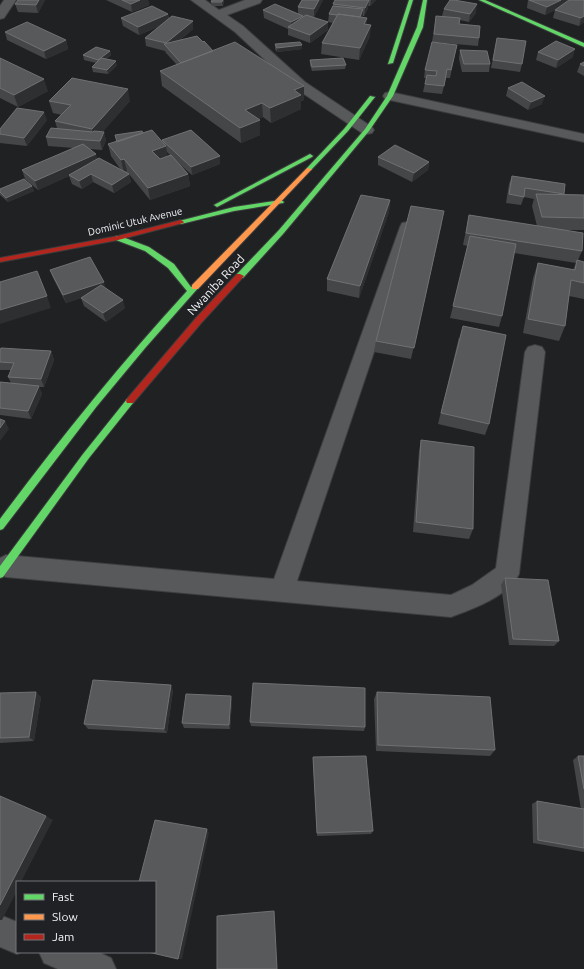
<svg xmlns="http://www.w3.org/2000/svg" width="584" height="969" viewBox="0 0 584 969" font-family="Ubuntu,sans-serif">
  <rect width="100%" height="100%" fill="#202123"/>
  <g fill="none" stroke-linecap="round" stroke-linejoin="round">
    <defs>
      <path id="street" d="M4 0H16L4 18 0 19V6Z
        M191 0H205L219 10 245 0H262L260 3 227 15 243 26 305 82 372 127 374 130 372 133 367 134 362 133 295 88 235 32Z
        M390 92 584 134V142L385 99 383 96 385 93Z
        M408 222 414 223 416 227 297 581 451 595 472 585 496 568 525 352 528 347 535 345 542 347 545 352 519 574C509 596 473 609 451 617L6 577 0 574V558L6 555 274 579 400 227 402 223Z
        M0 915 17 922V952H21L17 954 0 947Z
        M39 952H98L111 958 116 969H58L44 963Z"/>
      <path id="fast" d="M409 0H413L393 63 388 64Z
        M423 0H427L423 27 393 96 369 131 283 234 243 278H237V274L279 230 365 129 387 96 417 27Z
        M479 0H485L584 43V47Z
        M370 96 375 97 348 131 311 170H307V168L344 129Z
        M310 154 313 156 312 157 219 206 217 207 214 205Z
        M281 200 284 202 283 203 234 211 181 224 178 222 179 221 234 207Z
        M116 236H120L149 247 174 264 191 287 195 285 199 287 146 347 97 406 3 529 0 530V519C59 440 120 364 187 291L168 268 145 251 116 240Z
        M130 398 133 399 134 401 133 403 89 458 3 577 0 578V566L83 454 127 399Z"/>
      <path id="slow" d="M307 168 312 169 198 289H192V285Z"/>
      <path id="jam" d="M181 220 184 222 183 223 118 240 0 262V258L118 236Z
        M237 274H240L244 276 202 322 133 403H127L126 401 127 399 196 318Z"/>
    </defs>
    <use href="#street" stroke="#3c3d3e" stroke-width="2"/>
    <use href="#fast" stroke="#3c3d3e" stroke-width="2"/>
    <use href="#slow" stroke="#3c3d3e" stroke-width="2"/>
    <use href="#jam" stroke="#3c3d3e" stroke-width="2"/>
    <use href="#street" fill="#58595a" fill-rule="evenodd"/>
    <use href="#fast" fill="#63d668" fill-rule="evenodd"/>
    <use href="#slow" fill="#ff974d" fill-rule="evenodd"/>
    <use href="#jam" fill="#b3261e" fill-rule="evenodd"/>
  </g>
  <path fill="#454647" fill-rule="evenodd" d="M45 0 38 13 18 12 15 4Z
    M106 0H148L149 5 132 12Z
    M212 0H224L223 6H212L211 2Z
    M302 0H323L314 17H313L328 22V30L310 43 288 35V29L264 18 263 10 298 14V7Z
    M335 0H376L370 6H368V8L364 16H363V18H367L366 24 370 36 359 60 321 54 322 43 333 23 328 22 329 14Z
    M528 0H584V22L579 26 553 18 555 10 545 15 527 8Z
    M444 9 476 13 469 22 460 20 459 24 479 38 478 46 432 42 436 16H442Z
    M168 14 169 19 193 29 179 41 203 42 213 51 304 100 301 101V109L271 123 263 117 258 119 260 135 241 143 162 86 160 71 177 65 166 53 165 51 146 46 145 38 160 26 139 35 123 26 121 18Z
    M5 32 66 40 68 49 46 59 7 40Z
    M497 38 522 64 520 72 491 68Z
    M275 44 302 45V49L277 52 275 49Z
    M457 45 450 78H446L442 94 423 92 426 78H424L425 70Z
    M460 50 490 64 489 72H462L459 59Z
    M110 51 111 55 106 59 117 65 108 74 93 72 92 67 96 63 84 60 83 55Z
    M538 52 573 57 556 68 536 60Z
    M0 58 48 91 18 107 0 98Z
    M310 60 346 65 345 69 312 71 310 65Z
    M584 62V76L577 72 580 64Z
    M508 88 542 104 528 110 506 96Z
    M49 101H130L103 131 106 140 102 150 89 149 97 158 121 170 111 156 108 144 143 133 163 143 162 140 220 156V164L192 175 175 160 188 174 190 186 150 200 129 174 131 182 114 193 93 182 82 189 72 184 69 176 38 190 25 179 22 170 74 148 48 146 46 137 57 128 55 121 62 115 53 113ZM167 152 170 155 167 156Z
    M47 120 27 146 0 143V129Z
    M378 157 429 162 428 170 412 182 378 165Z
    M512 176 564 194 584 195V230H563L582 251 578 260 584 262V299L569 296 565 326 559 341 523 333 533 278 538 263 573 270 576 263 514 253 502 316 499 327 450 318 468 246 463 245 469 215 537 226 532 206 534 199 524 197 521 205 506 203 509 184Z
    M32 186 34 191 8 202 0 195V189Z
    M390 200 389 212 359 298 327 291V279Z
    M442 223 411 359 374 352 376 341Z
    M50 270 106 288 125 308 106 322 84 306 81 298 66 303 53 278Z
    M459 337 489 424 485 435 438 424Z
    M0 350 51 351 54 360 44 387H39L42 394 31 419 0 415V382L11 383 8 377 11 370H0Z
    M421 440 473 529 469 539 413 532 419 451Z
    M505 578 559 641 554 646 509 645 501 585Z
    M173 690 167 733 88 729 84 724Z
    M377 692 495 750 490 756 376 751 374 699Z
    M0 693 41 697 34 741 0 743Z
    M231 696 232 701 230 729 184 728 182 723Z
    M250 722 365 727 364 731 251 726Z
    M578 756H584V852L533 843 532 804 537 801 581 809 573 760Z
    M313 757 373 831 371 834 317 836 313 761Z"/>
  <path fill="#2e2f31" d="M39 0H45L38 13 36 5Z
    M140 0H148L149 5 132 12 131 4Z
    M223 0H224L223 6 222 2Z
    M319 0H323L314 17V9Z
    M369 0 368 8 364 16 365 8Z
    M371 0H376L370 6Z
    M561 0H569L568 3 545 15 547 7Z
    M477 4 476 13 469 22 470 14Z
    M363 9V18H360Z
    M168 14 169 22 139 35 138 27Z
    M303 16V24L291 28V22Z
    M584 16V22L579 26 581 18Z
    M367 18 366 30 364 24Z
    M193 21V29L169 49 166 46V43Z
    M328 22V30L310 43V35Z
    M371 25 370 36 359 60 360 48Z
    M66 40 68 49 46 59 44 51Z
    M302 45V49L277 52V48Z
    M575 49 573 57 556 68 558 60Z
    M110 51 111 55 98 64V60Z
    M116 61 117 65 108 74 107 70Z
    M44 79 48 91 18 107 14 95Z
    M304 86V100L301 101V109L271 123 270 108 294 90Z
    M128 89 130 101 95 141 92 129Z
    M545 96 542 104 528 110 531 102Z
    M262 103 263 117 246 125 245 110Z
    M44 112 47 120 27 146 24 138Z
    M260 120V135L241 143 240 128Z
    M104 132 106 140 102 150 100 141Z
    M166 146 168 158 154 163 152 151Z
    M96 154 98 163 69 175V176L38 190 35 181Z
    M220 156V164L192 175 191 167Z
    M124 159 127 171 124 172 121 160Z
    M429 162 428 170 412 182 414 173Z
    M91 174 93 182 82 189 79 181Z
    M129 174 131 182 114 193 112 185Z
    M188 174 190 186 150 200 148 188Z
    M32 186 34 191 8 202 6 198Z
    M390 200 389 212 359 298 360 286Z
    M104 282 106 290 66 303 63 295Z
    M47 296 51 308 0 324V310Z
    M123 300 125 308 106 322 103 313Z
    M51 351 54 360 44 387 41 379Z
    M39 386 42 394 31 419 28 411Z
    M5 421 9 429 0 441V428Z
    M171 685 173 690 167 733 164 729Z
    M36 692 41 697 34 741 29 737Z
    M231 696 232 701 230 729 229 725Z
    M46 816 53 820 21 882H17V891L2 920H0V905Z
    M207 829 209 833 182 959H178Z"/>
  <path fill="#58595a" stroke="#707172" d="M18 0H39L36 5 15 4Z
    M122 0H140L131 4Z
    M212 0H223L222 2H211Z
    M302 0H319L314 9 298 7Z
    M335 0H369L365 8 333 4Z
    M450 0H454L477 4 470 14 444 9Z
    M529 0H561L547 7Z
    M569 0H584V16L581 18 555 10Z
    M275 4 303 16 291 22 263 10Z
    M152 6 168 14 138 27 121 18Z
    M333 6 363 9 360 17 338 14 337 15 329 14Z
    M338 14 367 18 364 24 371 25 360 48 322 43Z
    M306 15 328 22 310 35 288 27Z
    M172 16 193 21 166 43 145 38Z
    M436 16 460 18 459 24 480 26 479 38 434 34Z
    M27 22 66 40 44 51 5 32Z
    M197 36 203 42 204 41 213 51 181 63 164 44Z
    M497 38 526 41 522 64 493 60Z
    M556 41 575 49 558 60 538 52Z
    M235 42 304 86 294 90 301 95 270 108 262 103 245 110 260 120 240 128 160 71Z
    M300 42 302 45 277 48 275 44Z
    M432 42 457 45 451 70 447 69 444 86 425 84 427 75 436 76 437 71 425 70Z
    M96 47 110 51 98 60 83 55Z
    M460 50 487 51 490 64H464Z
    M0 58 44 79 14 95 0 88Z
    M101 58 116 61 107 70 92 67Z
    M343 58 346 65 312 67 310 60Z
    M584 62V66L580 64Z
    M72 78 128 89 92 129 55 121 71 105 49 101Z
    M522 82 545 96 531 102 508 88Z
    M17 108 44 112 24 138 0 134V129Z
    M51 128 93 132 94 131 104 132 100 141 46 137Z
    M152 130 166 146 152 151 160 159 171 155 188 174 148 188 124 159 121 160 108 144Z
    M191 130 220 156 191 167 162 140Z
    M142 131 143 133 117 142 115 135Z
    M83 144 96 154 35 181 22 170Z
    M395 145 429 162 414 173 378 157Z
    M99 158 129 174 112 185 91 174 79 181 69 175Z
    M512 176 565 184 564 194 525 188 524 197 509 194Z
    M24 179 32 186 6 198 0 192V189Z
    M536 194 584 195V218L542 217Z
    M361 195 390 200 360 286 327 279Z
    M411 206 444 211 414 348 376 341Z
    M469 215 583 233 582 251 466 233Z
    M470 236 516 244 502 316 453 306Z
    M90 257 104 282 63 295 50 270Z
    M577 260 584 262V283L571 280 565 326 528 319 538 263 575 270Z
    M37 271 47 296 0 310V282Z
    M101 285 123 300 103 313 81 298Z
    M463 326 506 335 489 424 441 413Z
    M1 348 51 351 41 379 8 377 14 363 0 362V350Z
    M0 382 39 386 28 411 0 408Z
    M0 419 5 421 0 428Z
    M421 440 474 447 473 529 416 522Z
    M505 578 548 580 559 641 513 639Z
    M93 680 171 685 164 729 84 724Z
    M253 683 365 688V727L250 722Z
    M36 692 29 737 0 738V693Z
    M377 692 490 697 495 750 378 745Z
    M186 694 231 696 229 725 182 723Z
    M366 756 373 831 317 833 313 757Z
    M578 756H584V789Z
    M0 796 46 816 0 905Z
    M537 801 584 809V848L538 840Z
    M155 820 207 829 178 959 148 952H155V882H139Z
    M274 911 277 969H217V916Z"/>
  <g text-anchor="middle" stroke-width="3" stroke-linejoin="round" paint-order="stroke">
    <g font-size="10" fill="#f2f3f5" stroke="#1f2124">
      <text transform="translate(135 221) rotate(-13)" y="4">Dominic Utuk Avenue</text>
    </g>
    <g font-size="12" fill="#f2f3f5" stroke="#1f2124">
      <text transform="translate(216 285) rotate(-47)" y="4">Nwaniba Road</text>
    </g>
  </g>
  <rect x="16" y="881" width="140" height="72" fill="#1f2124" stroke="#737578"/>
  <rect x="24" y="894" width="20" height="6" fill="#63d668" stroke="#737578"/>
  <text x="52" y="901" font-size="12" fill="#f2f3f5">Fast</text>
  <rect x="24" y="914" width="20" height="6" fill="#ff974d" stroke="#737578"/>
  <text x="52" y="921" font-size="12" fill="#f2f3f5">Slow</text>
  <rect x="24" y="934" width="20" height="6" fill="#b3261e" stroke="#737578"/>
  <text x="52" y="941" font-size="12" fill="#f2f3f5">Jam</text>
</svg>
